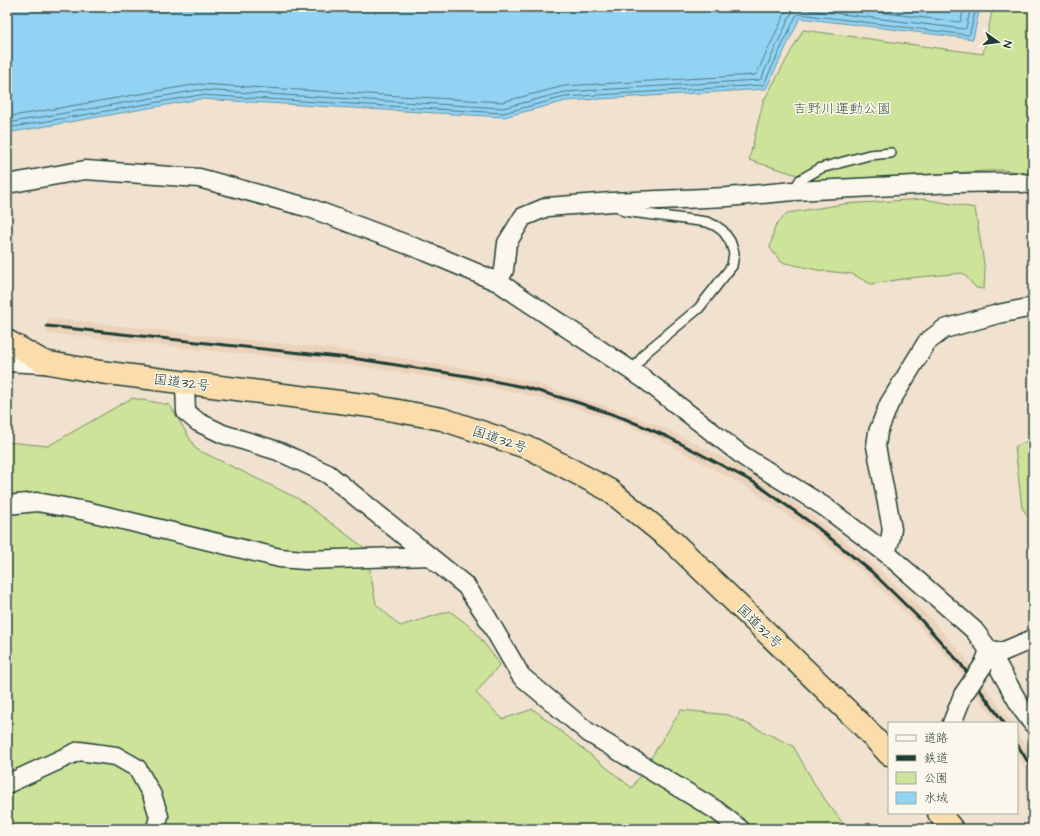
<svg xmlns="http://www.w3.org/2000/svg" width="1040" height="836" viewBox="0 0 1040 836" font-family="'Architects Daughter','Klee One',sans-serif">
  <rect width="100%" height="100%" fill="#f1e1cf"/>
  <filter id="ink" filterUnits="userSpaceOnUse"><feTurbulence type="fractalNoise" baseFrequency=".025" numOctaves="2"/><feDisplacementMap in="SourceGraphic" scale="8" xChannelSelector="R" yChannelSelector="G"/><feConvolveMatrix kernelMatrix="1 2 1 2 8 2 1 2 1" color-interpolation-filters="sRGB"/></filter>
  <g filter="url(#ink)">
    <path fill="#ead2bb" d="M48 318 360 352 469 369 528 381 624 412 669 430 712 452 758 477 820 521 875 566 929 617 966 659 1011 723H997L957 668 918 625 868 576 812 532 750 489 663 441 621 423 573 407 524 394 466 382 358 366 46 333Z
      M1017 733 1033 758V779L1017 754Z"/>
    <path fill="#cde399" stroke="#769066" d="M993 7H1026L1033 9V174L1002 170 817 181 749 160 763 102 803 30 983 54Z
      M924 199 975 208 985 270 984 289 976 288 963 273 909 278 871 284 852 274 817 270 781 262 770 248 775 226 787 213 844 204Z
      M132 398 170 405 196 449 299 499 366 549 376 604 400 626 450 611 473 629 500 664 476 693 503 719 533 709 632 788 681 710 729 715 793 746 818 790 847 829H7V442L48 446Z
      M1033 438V523L1022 508 1015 447Z"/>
    <path fill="#92d3f3" stroke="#6497a7" d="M7 7H980L973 39 800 18 766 89 566 101 504 117 200 99 7 133Z"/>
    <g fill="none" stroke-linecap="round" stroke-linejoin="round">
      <path stroke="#4d7980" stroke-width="1" d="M835 7 959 22 961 21 964 7
        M7 117 198 84 502 102 564 86 755 75 757 73 786 11 789 7
        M7 123 199 90 503 108 565 92 759 80 761 79 791 14C794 10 797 9 801 9L964 29 966 28 971 7
        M7 128 200 95 503 113 565 97 763 85 764 84 796 16 799 14 968 35 970 33 976 7"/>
      <defs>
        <path id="service" d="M794 191 800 180 821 168 869 155 891 153
          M613 203 624 211 707 222 716 226 723 231 730 241 734 253 732 266 699 308 645 353 633 371"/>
        <path id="minor" d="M7 184 85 170 199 178 310 208 427 252 498 282 644 379 743 456 825 507 886 553 974 630 989 650 984 664
          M498 282 504 270 507 243 523 217 547 207 612 202 728 197 794 191 955 183 1017 182 1033 185
          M185 383 186 412 198 422 223 434 278 451 328 474 466 586 485 614 521 676 589 733 716 810 740 829
          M7 505 37 502 86 511 280 558 305 560 429 556
          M886 553 890 540 892 529 876 446 878 432 889 404 927 342 944 329 998 314 1033 307
          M989 650 1022 709 1033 724
          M989 650 1002 652 1033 639
          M952 723 963 695
          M7 784 79 751 116 756 137 768 152 795 159 816 156 829"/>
        <path id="tertiary" d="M7 360 44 362"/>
        <path id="trunk" d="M7 341 44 362 100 372 371 406 442 419 532 449 609 490 672 541 861 724 889 754
          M939 813 952 829"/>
      </defs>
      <use href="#service" stroke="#1f3d34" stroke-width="12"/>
      <use href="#minor" stroke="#1f3d34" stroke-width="21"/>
      <use href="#tertiary" stroke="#1f3d34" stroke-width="25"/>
      <use href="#trunk" stroke="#1f3d34" stroke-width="25"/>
      <use href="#service" stroke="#fbf7ec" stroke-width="9"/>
      <use href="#minor" stroke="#fbf7ec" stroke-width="18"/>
      <use href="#tertiary" stroke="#fbf7ec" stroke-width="22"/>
      <use href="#trunk" stroke="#faddab" stroke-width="22"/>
      <path stroke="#1f3d34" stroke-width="3" d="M47 326 358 359 467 376 524 387 576 402 623 418 668 437 708 458 755 483 814 525 872 572 921 620 960 663 1004 723
        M1017 744 1033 770"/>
      <defs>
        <path id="minor-bridge" d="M963 695 984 664"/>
      </defs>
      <use href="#minor-bridge" stroke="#1f3d34" stroke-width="21" stroke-linecap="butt"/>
      <use href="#minor-bridge" stroke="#fbf7ec" stroke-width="18"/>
    </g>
  </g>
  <g text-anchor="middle" stroke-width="3" stroke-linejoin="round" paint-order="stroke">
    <g font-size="14" fill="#425e48" stroke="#fbf7ec">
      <text x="842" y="113">吉野川運動公園</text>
    </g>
    <g font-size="14" fill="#1f3d34" stroke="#fbf7ec">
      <text transform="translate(182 382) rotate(7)" y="5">国道32号</text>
      <text transform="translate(500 439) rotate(19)" y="5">国道32号</text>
      <text transform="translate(760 626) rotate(44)" y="5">国道32号</text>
    </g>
  </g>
  <rect width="1040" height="836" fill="none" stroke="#fbf7ec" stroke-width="24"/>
  <rect x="12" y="12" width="1016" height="812" fill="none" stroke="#1f3d34" stroke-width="1.5" filter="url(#ink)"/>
  <rect x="888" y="722" width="130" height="92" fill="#fbf7ec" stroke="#a3ada2"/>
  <rect x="896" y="735" width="20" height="6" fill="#fbf7ec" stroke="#a3ada2"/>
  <text x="924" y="742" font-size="12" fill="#1f3d34">道路</text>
  <rect x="896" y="755" width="20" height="6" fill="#1f3d34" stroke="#a3ada2"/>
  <text x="924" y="762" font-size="12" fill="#1f3d34">鉄道</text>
  <rect x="896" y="772" width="20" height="12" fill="#cde399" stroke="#a3ada2"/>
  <text x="924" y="782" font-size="12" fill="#1f3d34">公園</text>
  <rect x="896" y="792" width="20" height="12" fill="#92d3f3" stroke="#a3ada2"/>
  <text x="924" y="802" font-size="12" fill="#1f3d34">水域</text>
  <g transform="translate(998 42) rotate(104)" stroke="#fbf7ec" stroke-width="3" paint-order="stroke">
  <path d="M0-3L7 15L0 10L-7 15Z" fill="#1f3d34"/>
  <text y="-6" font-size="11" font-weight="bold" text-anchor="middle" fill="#1f3d34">N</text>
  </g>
</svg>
